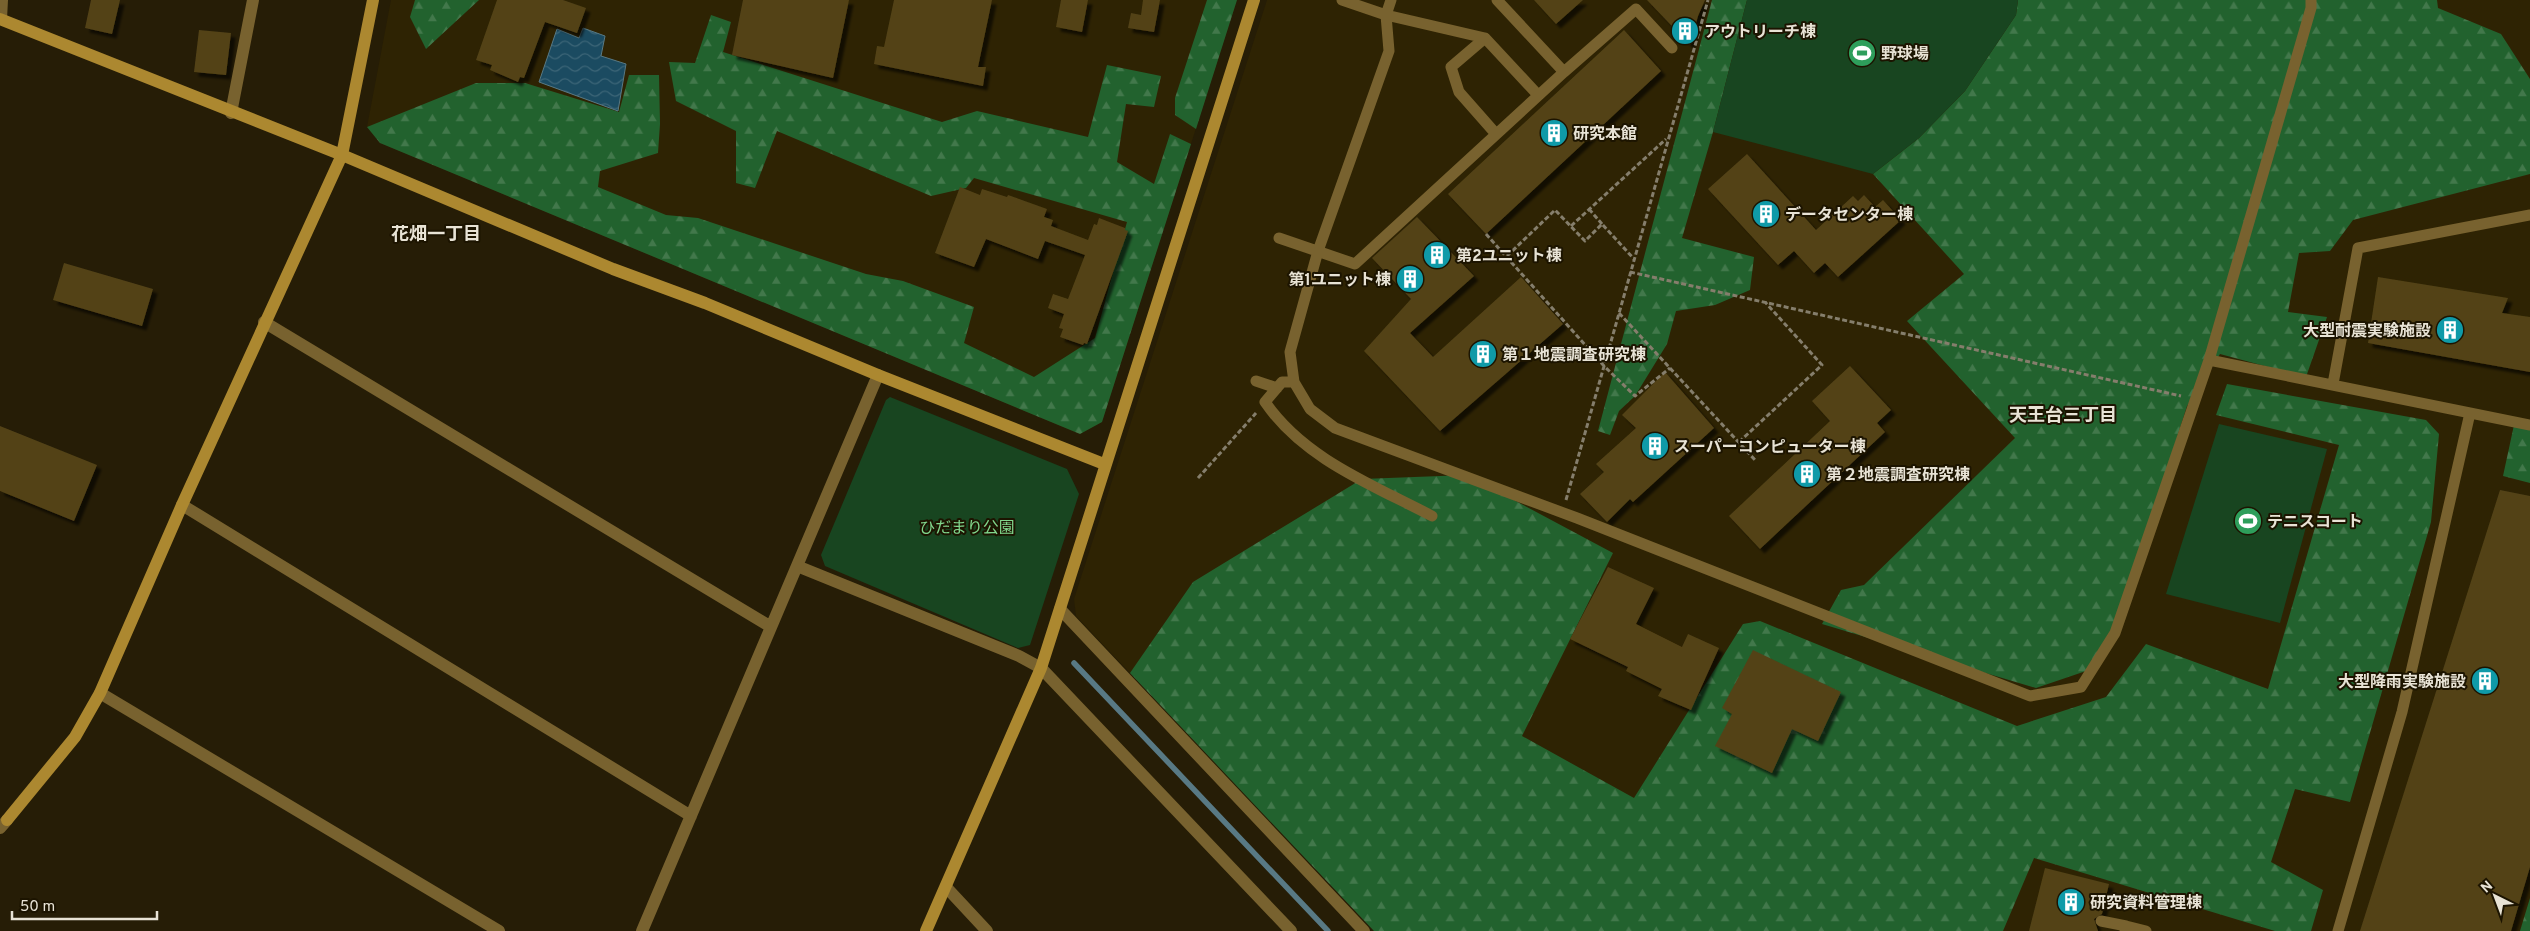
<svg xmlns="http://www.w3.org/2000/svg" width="2530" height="931" viewBox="0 0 2530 931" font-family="Overpass,'Noto Sans JP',sans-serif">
  <defs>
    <pattern id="forest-firs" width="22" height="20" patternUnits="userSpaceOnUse" patternTransform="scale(1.25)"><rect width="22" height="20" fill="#22622e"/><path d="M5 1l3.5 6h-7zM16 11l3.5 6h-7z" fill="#42784b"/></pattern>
    <pattern id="water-waves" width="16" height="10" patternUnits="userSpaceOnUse" patternTransform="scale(1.25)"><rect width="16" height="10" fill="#1b4b61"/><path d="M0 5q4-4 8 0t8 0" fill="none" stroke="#3c6577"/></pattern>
    <filter id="shadow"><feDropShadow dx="4.5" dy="4.5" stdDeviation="1" flood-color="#0009"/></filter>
  </defs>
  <rect width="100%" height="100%" fill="#261d06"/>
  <path fill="#2e2303" d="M391 0H1237L1102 422 1080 434 380 143 367 127Z
    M1267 0H2530V931H1374L1076 616 1074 599Z"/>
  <path fill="url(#forest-firs)" d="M415 0H479L426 49 410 17Z
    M1207 0H1237L1196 129 1175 115V98Z
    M1712 0H1747L1713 132 1682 238 1754 257 1750 290 1715 305 1676 311 1667 344 1635 396 1619 411 1610 435 1598 431Z
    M2018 0H2437L2438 8 2501 34 2530 79V174L2353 220 2330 251 2299 253 2288 312 2327 317 2306 377 2220 354 2187 406 2112 641 2086 671 2036 688 1822 624 1841 590 1864 585 2015 438 1907 321 1964 274 1873 174 1919 138 1965 91 2016 15Z
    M711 15 731 22 723 52 942 122 977 111 1088 137 1107 65 1161 76 1154 107 1126 104 1117 162 1154 184 1170 134 1191 144 1102 422 1080 434 380 143 367 127 476 83H525L619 112 629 75H659L660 124 658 153 600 171 598 187 666 215 698 218 866 274 903 281 974 307 964 343 1034 377 1095 338 1127 222 974 178 966 188 931 196 777 131 755 188 736 183V131L676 101 669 62 695 63Z
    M2227 384 2426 420 2439 434 2431 522 2350 802 2295 789 2271 862 2323 890 2311 931H2275L2034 858 2003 931H1374L1130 673 1193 582 1362 479 1467 475 1613 553 1522 736 1634 798 1743 624 1760 621 2017 726 2106 697 2146 644 2268 689 2339 445 2216 415Z
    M2514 425 2530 429V483L2503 476Z
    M2530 898V931H2520Z"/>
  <path fill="#184520" d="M1747 0H2018L2016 15 1965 91 1919 138 1873 174 1713 132Z
    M890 397 1067 469 1079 494 1030 645 1018 648 825 566 821 555 886 400Z
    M2219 424 2327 449 2280 623 2166 594Z"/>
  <path fill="url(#water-waves)" stroke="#587984" d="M583 28 605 36 601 56 626 64 618 111 539 82 557 29 579 38Z"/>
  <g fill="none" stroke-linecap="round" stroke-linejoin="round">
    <path stroke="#587984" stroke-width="5.5" d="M1074 663 1328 931"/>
  </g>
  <path fill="#524217" filter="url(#shadow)" d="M91 0H120L112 34 85 28Z
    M497 0H563L586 8 577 33 545 22 524 78 520 77 518 82 490 70 492 65 476 60Z
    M743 0H849L833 78 732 55Z
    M894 0H992L978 67H986L983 86 874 64 877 46 884 47Z
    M1061 0H1088L1082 32 1056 27Z
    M1143 0H1160L1154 32 1128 28 1131 13 1141 15Z
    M1534 0H1583L1556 24Z
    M1647 0H1705L1698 16 1690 45Z
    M199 30 231 33 226 75 194 72Z
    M1624 30 1661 71 1486 234 1448 194Z
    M1747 154 1816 230 1853 196 1858 201 1864 195 1875 207 1883 200 1901 220 1838 277 1825 263 1814 273 1794 251 1778 265 1708 189Z
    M960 187 980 195 982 189 1007 197 1008 195 1047 209 1044 217 1053 220 1051 226 1088 240 1094 224 1097 225 1099 218 1125 228V230L1128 231 1087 344 1084 343 1083 345 1060 337 1063 329 1059 328 1064 314 1048 308 1053 294 1068 299 1085 255 1045 241 1038 259 986 239 974 267 935 253Z
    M1417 217 1474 276 1410 333 1433 357 1521 277 1563 324 1440 431 1364 351 1411 299 1372 258Z
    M64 263 153 289 142 326 53 300Z
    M2378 277 2508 298 2502 313 2530 317V372L2368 343Z
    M1850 366 1891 410 1877 423 1885 432 1760 549 1729 516 1830 421 1812 401Z
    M1665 372 1714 428 1633 502 1630 499 1607 522 1580 494 1604 472 1596 464 1636 428 1622 415Z
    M0 426 97 465 74 521 0 491Z
    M2500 490 2530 496V867L2511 931H2360Z
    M1608 567 1654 588 1636 624 1682 647 1688 634 1719 648 1691 710 1658 696 1662 689 1626 671 1628 667 1570 639Z
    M1753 650 1841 692 1818 741 1792 729 1772 773 1715 746 1732 714 1722 708Z
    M2045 868 2109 884 2102 914 2094 919 2098 931H2029Z"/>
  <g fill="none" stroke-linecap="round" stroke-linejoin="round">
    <path stroke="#857e6c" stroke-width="3" stroke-dasharray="5 2.5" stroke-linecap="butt" d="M1589 209 1602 224
      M1571 226 1666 139
      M1486 234 1604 366 1635 396 1670 368
      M1507 256 1555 210 1585 241 1602 224 1634 259
      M1630 272 2181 396
      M1619 313 1755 460
      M1739 442 1822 365 1765 302
      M1198 478 1256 413
      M1566 500 1708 0"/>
    <path stroke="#78622f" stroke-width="11" d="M1342 0 1386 15 1485 38 1538 95
      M1391 0 1386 15 1389 51 1318 251 1290 352 1294 382 1310 409 1335 428 1577 518 2030 696 2081 687 2115 633 2209 360 2311 8V0
      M1485 38 1451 67 1459 92 1496 134
      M1564 72 1636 9 1672 48
      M1279 238 1355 264 1564 72 1497 0
      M2209 360 2530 425
      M1256 381 1277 388
      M1294 382H1282L1265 402C1304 459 1373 485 1432 516
      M2333 384 2358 248 2530 215
      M2101 921 2126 926
      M2125 931 2126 926 2146 931
      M2338 931 2402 712 2470 413"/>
    <path stroke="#78622f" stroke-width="12" d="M1 19 2 0
      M231 113 253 0
      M264 322 771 627
      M182 505 691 816
      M797 566 1019 656 1041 668 1291 931
      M1060 609 1364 931
      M100 693 499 931
      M0 828 7 820
      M946 887 987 931
      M642 931 878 375"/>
    <path stroke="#ac8830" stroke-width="12" d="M0 19 342 155 613 269 705 303 878 375 1104 464
      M7 820 75 737 100 693 182 505 342 155 373 0
      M926 931 1041 668 1254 0"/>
  </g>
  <defs>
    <symbol id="building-disc" viewBox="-11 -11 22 22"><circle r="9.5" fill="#0f9aa8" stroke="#1c1400"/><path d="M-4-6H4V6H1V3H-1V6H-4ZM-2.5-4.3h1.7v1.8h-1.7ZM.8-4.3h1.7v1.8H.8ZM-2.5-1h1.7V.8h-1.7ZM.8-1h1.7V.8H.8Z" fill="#fff"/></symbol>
    <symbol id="stadium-disc" viewBox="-11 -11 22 22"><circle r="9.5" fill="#2e9e5b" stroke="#1c1400"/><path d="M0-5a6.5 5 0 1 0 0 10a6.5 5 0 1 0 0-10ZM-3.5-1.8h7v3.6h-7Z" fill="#fff"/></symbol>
  </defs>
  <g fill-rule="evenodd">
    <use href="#building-disc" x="1669" y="15" width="32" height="32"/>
    <use href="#stadium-disc" x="1846" y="37" width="32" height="32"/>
    <use href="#building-disc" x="1538" y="117" width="32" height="32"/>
    <use href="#building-disc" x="1750" y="198" width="32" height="32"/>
    <use href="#building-disc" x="1421" y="239" width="32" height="32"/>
    <use href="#building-disc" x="1394" y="263" width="32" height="32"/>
    <use href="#building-disc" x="2434" y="314" width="32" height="32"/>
    <use href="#building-disc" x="1467" y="338" width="32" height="32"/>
    <use href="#building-disc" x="1639" y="430" width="32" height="32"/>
    <use href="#building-disc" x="1791" y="458" width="32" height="32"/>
    <use href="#stadium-disc" x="2232" y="505" width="32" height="32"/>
    <use href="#building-disc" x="2469" y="665" width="32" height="32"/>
    <use href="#building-disc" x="2055" y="886" width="32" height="32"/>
  </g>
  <g text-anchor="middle" stroke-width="4" stroke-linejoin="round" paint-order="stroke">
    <g font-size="16" font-weight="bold" fill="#e8e3d5" stroke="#1c1400" text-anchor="start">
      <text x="1704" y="37">アウトリーチ棟</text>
      <text x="1881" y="59">野球場</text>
      <text x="1573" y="139">研究本館</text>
      <text x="1785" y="220">データセンター棟</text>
      <text x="1456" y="261">第2ユニット棟</text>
      <text x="1391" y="285" text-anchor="end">第1ユニット棟</text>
      <text x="2431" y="336" text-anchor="end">大型耐震実験施設</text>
      <text x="1502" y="360">第１地震調査研究棟</text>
      <text x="1674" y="452">スーパーコンピューター棟</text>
      <text x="1826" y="480">第２地震調査研究棟</text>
      <text x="2267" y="527">テニスコート</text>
      <text x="2466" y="687" text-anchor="end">大型降雨実験施設</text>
      <text x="2090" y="908">研究資料管理棟</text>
    </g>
    <g font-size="16" fill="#81d78c" stroke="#1c1400">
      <text x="967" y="533">ひだまり公園</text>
    </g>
    <g font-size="18" font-weight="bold" fill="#e8e3d5" stroke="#1c1400">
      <text x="436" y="240">花畑一丁目</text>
      <text x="2063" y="421">天王台三丁目</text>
    </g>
  </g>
  <g transform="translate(2495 896) rotate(318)" stroke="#1c1400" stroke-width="4" paint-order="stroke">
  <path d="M0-4L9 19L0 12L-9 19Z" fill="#e8e3d5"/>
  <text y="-8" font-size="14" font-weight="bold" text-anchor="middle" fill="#e8e3d5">N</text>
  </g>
  <path d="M12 911v8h145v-8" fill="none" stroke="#e8e3d5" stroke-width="2.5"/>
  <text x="20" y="911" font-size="15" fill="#e8e3d5" stroke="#1c1400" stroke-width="4" paint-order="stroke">50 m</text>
</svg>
